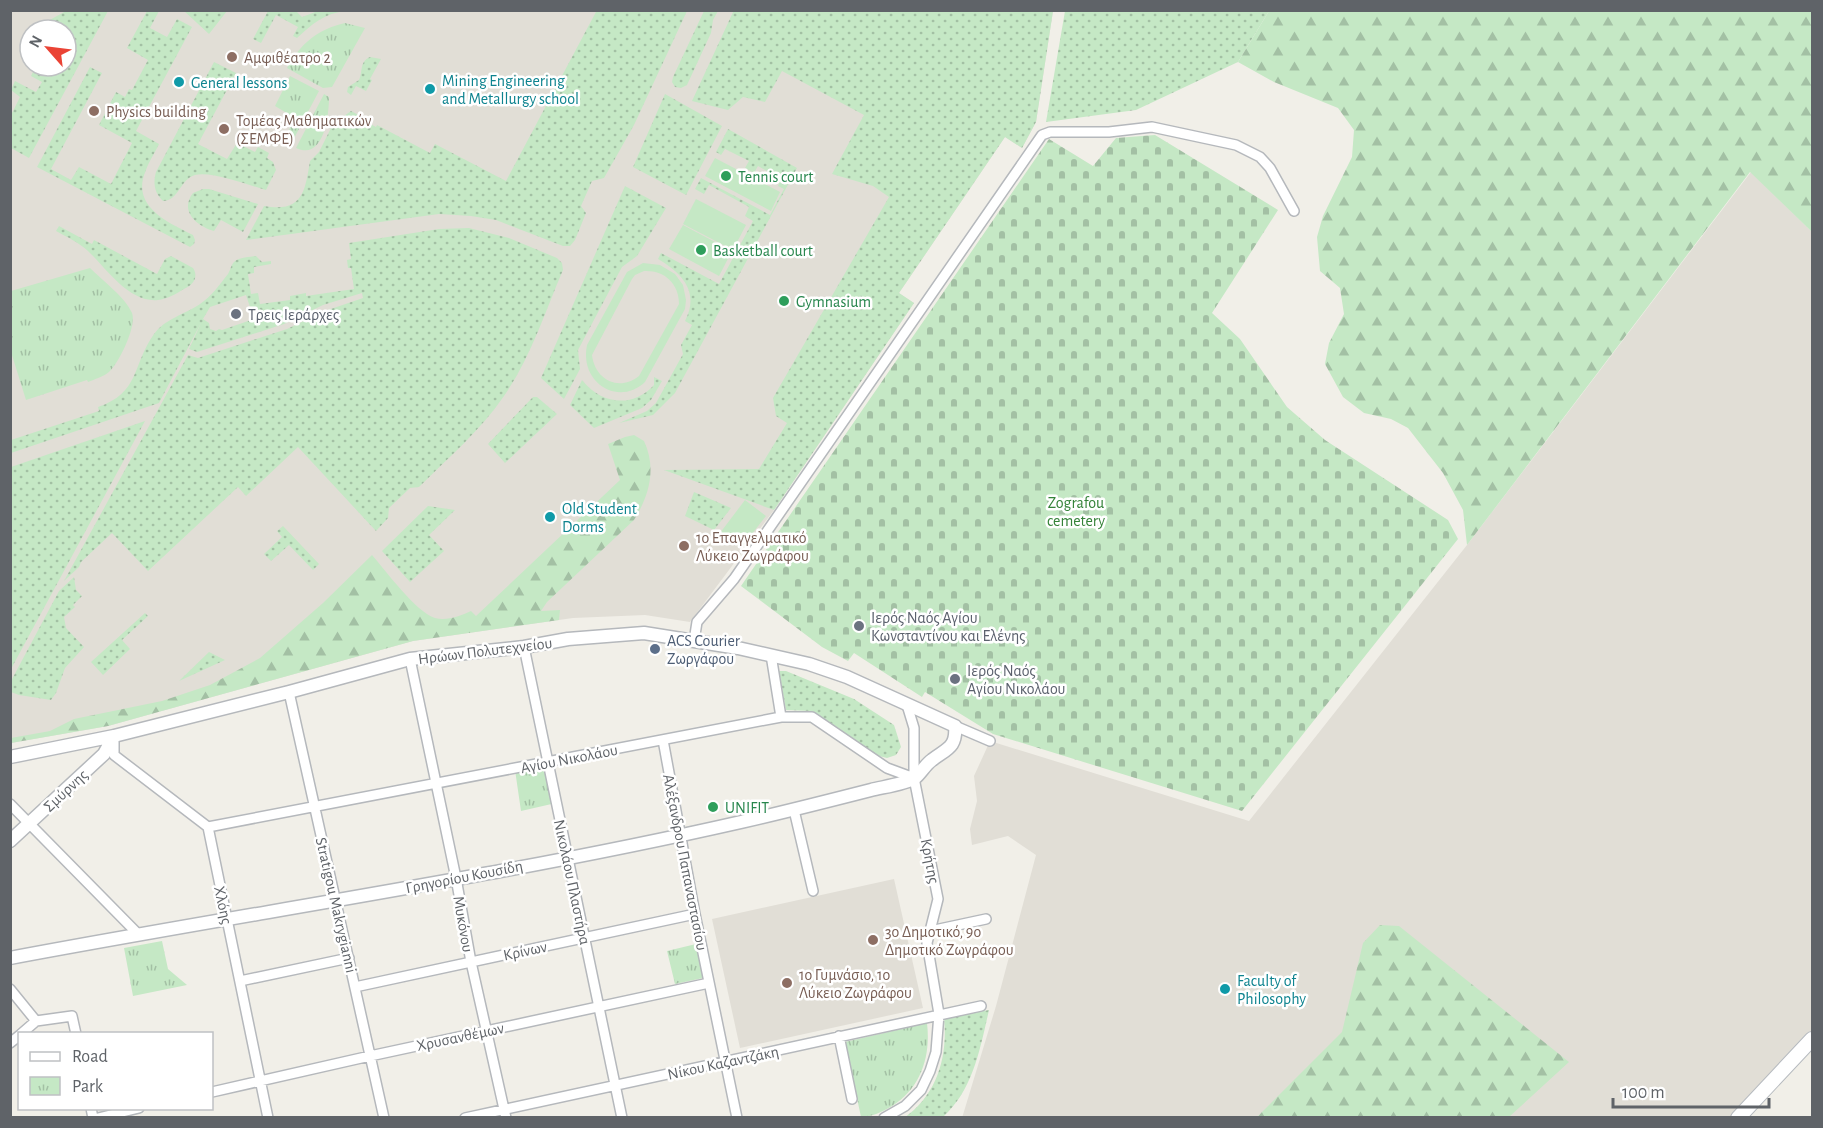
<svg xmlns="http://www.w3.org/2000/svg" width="1823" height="1128" viewBox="0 0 1823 1128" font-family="'Alegreya Sans',sans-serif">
  <defs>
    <pattern id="grass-dots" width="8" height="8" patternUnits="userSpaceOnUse" patternTransform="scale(1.5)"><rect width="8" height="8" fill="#c5e8c5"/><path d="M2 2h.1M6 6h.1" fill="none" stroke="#a3c0a4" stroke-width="1.8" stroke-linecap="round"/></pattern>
    <pattern id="forest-firs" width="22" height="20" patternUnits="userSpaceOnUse" patternTransform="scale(1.5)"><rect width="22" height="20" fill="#c5e8c5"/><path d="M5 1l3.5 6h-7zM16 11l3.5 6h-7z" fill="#a3c0a4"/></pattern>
    <pattern id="cemetery-stones" width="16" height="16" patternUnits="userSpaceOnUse" patternTransform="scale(1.5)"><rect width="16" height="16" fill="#c5e8c5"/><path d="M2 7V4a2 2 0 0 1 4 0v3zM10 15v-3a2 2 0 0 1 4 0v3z" fill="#a3c0a4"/></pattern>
    <pattern id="park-tufts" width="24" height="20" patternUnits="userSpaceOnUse" patternTransform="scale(1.5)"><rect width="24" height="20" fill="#c5e8c5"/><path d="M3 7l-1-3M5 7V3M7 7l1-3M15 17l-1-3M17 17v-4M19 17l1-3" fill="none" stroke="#a3c0a4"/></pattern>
  </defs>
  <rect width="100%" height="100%" fill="#f1efe8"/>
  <path fill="#e1ded6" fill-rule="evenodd" d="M11 11H1053L1036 122 1022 148 1005 137 899 293 914 303 774 510 690 622 645 615 573 618 413 641 108 726 11 743ZM30 30H66V66H30Z
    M1751 172 1812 232V1036L1735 1117 962 1118 996 1006 1036 855 1008 836 972 845 970 829 977 801 974 776 990 741 1249 821 1467 545Z
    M894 879 923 1008 740 1048 712 919Z"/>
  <path fill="url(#grass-dots)" fill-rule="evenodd" d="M597 10 687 11 634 125 604 178 592 181 581 206 586 213 575 240 570 246H563L496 220 471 216 439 214 246 240 264 206C303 213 305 191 310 161L319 152 333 124 351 111 366 119 365 121 376 127 377 125 430 153 435 144 506 181Z
    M734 10 1053 11 1036 122 1022 148 1005 137 899 293 914 303 774 510 664 470 759 469 787 423 776 416 773 398 889 197 873 186 832 174 864 115 782 71 765 102 743 97 728 110 692 101Z
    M66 11H108L29 158 11 148V115L20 97 11 90 15 81 36 92 42 82 31 76 36 66H66V30H42L46 22Z
    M147 11H159L150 28 167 37 177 19 192 27 136 131 159 144C155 153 149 161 146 170 130 206 167 222 193 235L195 240 194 244 190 247 37 167 90 67 102 73 51 169 71 180 79 167 111 184 132 143 99 125 116 92 125 97 129 89 132 90 148 60 127 48Z
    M184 11H227L209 34Z
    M268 11H296L302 17 318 11H346C325 13 312 24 297 38L293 36 298 27 276 15 261 43 253 39Z
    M704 11H718L713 20 711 33 687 85 681 88 675 87 672 82 673 77Z
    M1065 11H1269L1238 62 1136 110 1046 122Z
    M370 57 381 59 370 79 372 80 366 91 356 86 351 95 347 92 348 87 359 80C363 72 359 62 370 57Z
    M214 62 236 73 198 144 227 159 237 143 255 152 258 147 269 153 267 158 273 162 276 170 266 190C248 185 212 171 195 175 180 179 179 201 163 201 154 193 153 182 156 172Z
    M665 94 722 126 686 195 633 167Z
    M728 129 797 168 675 393 653 415 619 423 647 411 656 403 683 354 681 345 692 325 685 321C700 292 682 273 658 259L661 253 719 284 753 221 745 216 749 207 709 185 704 194 695 189 701 178 770 215 784 189 778 186 781 179 758 166 754 173 745 168 749 161 725 149 721 155 716 152Z
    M625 186 666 208 637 256 622 267 578 350 580 369 564 399 541 378Z
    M203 189H209L258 204 243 232 221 220 214 231C197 226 179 211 193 193Z
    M59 226 92 244 94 240 157 274 165 259 171 256 193 268C199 277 193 285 184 289 176 294 167 299 158 300 129 303 106 268 88 251 78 242 67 237 56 231Z
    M469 228 509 238 557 258 562 263 563 270C545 312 530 359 504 396 481 430 448 458 419 487L410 488 389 508 388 518 376 531 298 447 246 496 238 487 148 571 112 533 81 562 79 567 64 581 188 355 198 358 287 329 325 311 363 298 362 293 323 305 284 324 197 352 189 349 201 323 159 403 11 453V440L99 411 98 407C140 393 132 365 154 334 166 318 184 315 200 304 211 297 220 284 228 274 230 271 231 265 234 262 239 257 250 257 256 256L262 262 271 261V264L254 267V273L248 274 251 294 258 293 260 304 290 300V296L306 293V296L354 289 351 268H348L347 260 351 259 349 243 439 229ZM246 295 254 319 222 330 219 329 216 331 210 329 209 323 203 319 210 307Z
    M654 377 662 381 651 400 642 408 594 428 570 405 582 380C602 405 633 408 654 385Z
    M533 397H537L557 414 505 463 488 444Z
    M145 421 11 669V467Z
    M694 492 731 508 714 530 685 516Z
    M428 506 455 510 429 535 444 551 410 582 382 551Z
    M283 526 319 564 313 570 289 545 271 561 264 554 282 537 277 531Z
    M74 577 76 590 82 596 73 605 75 607 64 617 66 628 84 647 65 668 56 693 51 700 19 695 11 692V681L59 591Z
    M145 613 148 616 122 640 130 649 103 675 91 662Z
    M209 652 225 660 179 681Z
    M779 671H786L854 699 894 725 901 747 896 755 887 758 879 756 812 711 786 710Z
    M989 1010C980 1049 973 1090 943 1117L904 1118C937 1095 948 1057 944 1018Z"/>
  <path fill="url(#forest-firs)" d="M1269 11H1812V232L1750 172 1467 545 1463 510 1443 473 1408 428 1391 419 1364 413 1343 397 1325 364 1329 343 1344 314 1340 288 1320 271 1317 237 1323 216 1352 157 1354 130 1338 108 1274 82 1238 62Z
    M634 435 644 441C657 469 649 496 634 520L547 602 541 611 560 610 559 620 413 641 108 726 11 743V738L50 731 74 719 162 701 210 685 260 658 323 603 372 555C386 571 416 612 435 618 447 621 460 616 471 611L476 616 620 480 608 444 625 437Z
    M1380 925 1399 926 1569 1062 1509 1117H1257L1342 1032 1363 943Z"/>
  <path fill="url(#cemetery-stones)" d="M1155 135 1278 210 1212 313 1240 339 1287 407 1325 440 1448 520 1458 539 1242 811 993 734 925 692 922 697 854 653 848 661 822 647 741 586 1049 139 1093 166 1116 138Z"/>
  <path fill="url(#park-tufts)" d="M345 23 365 28 332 87 323 88 287 68C300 44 318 29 345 23Z
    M290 76 319 91 291 144 284 140 295 118 275 106Z
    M324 94 329 97C329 116 324 161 296 148Z
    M90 268C102 280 126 298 132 313 137 326 119 363 109 372 103 377 95 379 88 382L87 380 26 400 11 352V291Z
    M546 763 556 803 521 811 515 770Z
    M162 941 168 969 187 985 133 996 124 948Z
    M696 944 703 978 675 984 667 951Z
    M927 1023C931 1056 921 1088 892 1106 882 1112 872 1117 861 1117L845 1042Z"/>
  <path fill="#c5e8c5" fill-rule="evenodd" d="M715 158 780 192 771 211 705 176Z
    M696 199 746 225 733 250 683 224Z
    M683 225 732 251 719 276 669 249Z
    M643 263 660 265 675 274 683 285 686 300 685 309 645 382C619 407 579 383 587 345L627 272ZM644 271C664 270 679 283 679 304L639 376C619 392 595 380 592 355L632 279 635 275Z
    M745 500 766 516 741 548 720 533Z"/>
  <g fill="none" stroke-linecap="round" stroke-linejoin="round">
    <defs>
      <path id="minor" d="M694 641 697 622 734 579 1042 135 1050 132H1109L1152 127 1236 145 1260 157 1270 168 1294 211
        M524 647 622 1118
        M771 655 781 717
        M410 659 456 878 471 962 506 1118
        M289 692 384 1118
        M955 726 990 741
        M114 738V755L208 827 268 1118
        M663 740 695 914 737 1118
        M10 804 138 934
        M794 810 813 891
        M208 827 781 717H812L887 768 914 778
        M930 931 986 919
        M240 981 349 958
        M355 987 695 914
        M10 989 36 1021
        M21 1034 36 1021 72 1016 76 1034
        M839 1036 852 1099
        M10 1043 20 1035
        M212 1092 370 1056 709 983
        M91 1108 93 1118
        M98 1118 139 1108
        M465 1118 981 1006
        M884 1118 905 1106 921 1090 930 1071 936 1052 939 1014 927 943 938 899 914 778V728L907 705"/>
      <path id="tertiary" d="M10 757 114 736 289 692 410 659 524 647 568 639 644 633 738 648 809 664 847 677 955 726C957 748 946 749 932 760 925 765 921 773 915 778 905 784 883 787 871 790 828 801 785 812 741 822 499 877 254 912 10 958
        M10 841 104 754 114 736"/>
      <path id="secondary" d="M1738 1118 1812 1039"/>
    </defs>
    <use href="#minor" stroke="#b5b8bc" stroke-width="12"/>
    <use href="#tertiary" stroke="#b5b8bc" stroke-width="15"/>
    <use href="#secondary" stroke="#b6babf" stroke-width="16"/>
    <use href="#minor" stroke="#fff" stroke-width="9"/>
    <use href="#tertiary" stroke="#fff" stroke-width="12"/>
    <use href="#secondary" stroke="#fff" stroke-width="14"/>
  </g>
  <g fill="#8d6e63" stroke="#fff" stroke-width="2">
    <circle cx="232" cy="57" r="6"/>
    <circle cx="94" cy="111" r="6"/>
    <circle cx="224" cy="129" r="6"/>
    <circle cx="684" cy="546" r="6"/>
    <circle cx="873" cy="940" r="6"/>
    <circle cx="787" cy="983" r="6"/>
  </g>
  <g fill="#0f9aa8" stroke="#fff" stroke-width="2">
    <circle cx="179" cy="82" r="6"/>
    <circle cx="430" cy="89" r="6"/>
    <circle cx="550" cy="517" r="6"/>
    <circle cx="1225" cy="989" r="6"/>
  </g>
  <g fill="#2e9e5b" stroke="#fff" stroke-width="2">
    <circle cx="726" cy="176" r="6"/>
    <circle cx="701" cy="250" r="6"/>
    <circle cx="784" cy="301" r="6"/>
    <circle cx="713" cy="807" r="6"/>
  </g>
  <g fill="#6b7280" stroke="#fff" stroke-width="2">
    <circle cx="236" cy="314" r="6"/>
    <circle cx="859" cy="626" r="6"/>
    <circle cx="955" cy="679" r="6"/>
  </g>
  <circle fill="#5c6f8a" stroke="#fff" stroke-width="2" cx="655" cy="649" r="6"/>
  <g text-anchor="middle" stroke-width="5" stroke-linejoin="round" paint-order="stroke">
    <g font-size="16" fill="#785e54" stroke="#fff" text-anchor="start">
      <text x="244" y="63">Αμφιθέατρο 2</text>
      <text x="106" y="117">Physics building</text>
      <text x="236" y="126">Τομέας Μαθηματικών<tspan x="236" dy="18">(ΣΕΜΦΕ)</tspan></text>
      <text x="696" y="543">1ο Επαγγελματικό<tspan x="696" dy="18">Λύκειο Ζωγράφου</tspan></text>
      <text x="885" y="937">3ο Δημοτικό, 9ο<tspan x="885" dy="18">Δημοτικό Ζωγράφου</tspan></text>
      <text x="799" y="980">1ο Γυμνάσιο, 1ο<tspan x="799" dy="18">Λύκειο Ζωγράφου</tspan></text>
    </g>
    <g font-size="16" fill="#0d838f" stroke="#fff" text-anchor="start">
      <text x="442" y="86">Mining Engineering<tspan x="442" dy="18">and Metallurgy school</tspan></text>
      <text x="191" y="88">General lessons</text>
      <text x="562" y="514">Old Student<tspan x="562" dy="18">Dorms</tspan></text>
      <text x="1237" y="986">Faculty of<tspan x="1237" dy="18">Philosophy</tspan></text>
    </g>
    <g font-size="16" fill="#27864d" stroke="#fff" text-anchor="start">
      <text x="738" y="182">Tennis court</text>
      <text x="713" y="256">Basketball court</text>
      <text x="796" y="307">Gymnasium</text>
      <text x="725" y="813">UNIFIT</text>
    </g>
    <g font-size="16" fill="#5b616d" stroke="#fff" text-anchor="start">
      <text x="248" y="320">Τρεις Ιεράρχες</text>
      <text x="871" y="623">Ιερός Ναός Αγίου<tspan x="871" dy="18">Κωνσταντίνου και Ελένης</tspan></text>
      <text x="967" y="676">Ιερός Ναός<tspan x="967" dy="18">Αγίου Νικολάου</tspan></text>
    </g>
    <g font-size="16" fill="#348238" stroke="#fff">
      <text x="1076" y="508">Zografou<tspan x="1076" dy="18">cemetery</tspan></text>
    </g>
    <g font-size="16" fill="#4e5e75" stroke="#fff" text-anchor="start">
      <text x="667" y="646">ACS Courier<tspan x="667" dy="18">Ζωργάφου</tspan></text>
    </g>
    <g font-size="16" fill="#5f6368" stroke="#fff">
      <text transform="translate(485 650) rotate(-7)" y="6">Ηρώων Πολυτεχνείου</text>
      <text transform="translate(569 758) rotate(-11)" y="6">Αγίου Νικολάου</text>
      <text transform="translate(65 790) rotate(-43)" y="6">Σμύρνης</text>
      <text transform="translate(931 861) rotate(79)" y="6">Κρήτης</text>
      <text transform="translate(686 862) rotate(79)" y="6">Αλέξανδρου Παπαναστασίου</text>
      <text transform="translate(464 876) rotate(-11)" y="6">Γρηγορίου Κουσίδη</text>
      <text transform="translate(573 882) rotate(78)" y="6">Νικολάου Πλαστήρα</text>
      <text transform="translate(224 905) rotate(78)" y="6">Χλόης</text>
      <text transform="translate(337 905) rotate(77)" y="6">Stratigou Makrygianni</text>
      <text transform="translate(464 924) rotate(80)" y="6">Μυκόνου</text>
      <text transform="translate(525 950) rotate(-12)" y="6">Κρίνων</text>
      <text transform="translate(460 1036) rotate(-12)" y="6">Χρυσανθέμων</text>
      <text transform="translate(723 1062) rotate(-12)" y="6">Νίκου Καζαντζάκη</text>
    </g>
  </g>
  <rect width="1823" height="1128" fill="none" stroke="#5f6368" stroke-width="24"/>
  <rect x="18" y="1032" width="195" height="78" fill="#ffffff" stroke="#bfc1c3" stroke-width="1.5"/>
  <rect x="30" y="1052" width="30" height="9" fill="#ffffff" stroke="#bfc1c3" stroke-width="1.5"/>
  <text x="72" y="1062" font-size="18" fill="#5f6368">Road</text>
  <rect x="30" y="1077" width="30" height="18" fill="url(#park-tufts)" stroke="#bfc1c3" stroke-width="1.5"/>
  <text x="72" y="1092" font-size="18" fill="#5f6368">Park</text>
  <g transform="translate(48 48) rotate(298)"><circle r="28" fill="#ffffff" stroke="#bfc1c3" stroke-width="1.5"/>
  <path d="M0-4.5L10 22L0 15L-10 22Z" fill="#ea4335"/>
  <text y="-9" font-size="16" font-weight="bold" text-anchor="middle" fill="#5f6368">N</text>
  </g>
  <path d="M1613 1098v9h156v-9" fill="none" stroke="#5f6368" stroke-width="3"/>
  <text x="1622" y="1098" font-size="18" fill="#5f6368" stroke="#ffffff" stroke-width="4.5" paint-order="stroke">100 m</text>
</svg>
